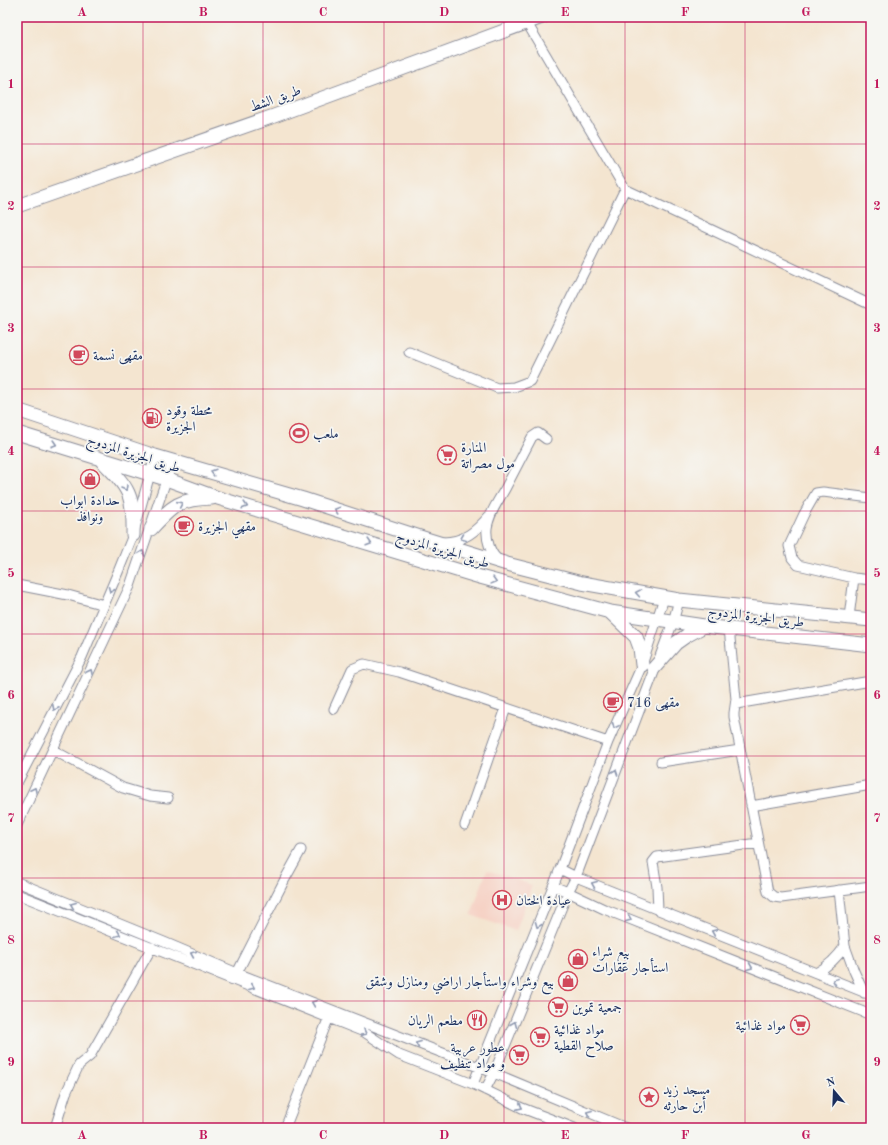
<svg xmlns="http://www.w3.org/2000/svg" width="888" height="1145" viewBox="0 0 888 1145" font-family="'Old Standard TT',Amiri,serif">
  <rect width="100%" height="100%" fill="#f6f6f2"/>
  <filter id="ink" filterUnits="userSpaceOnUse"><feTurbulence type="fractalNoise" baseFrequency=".025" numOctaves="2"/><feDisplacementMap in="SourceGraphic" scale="8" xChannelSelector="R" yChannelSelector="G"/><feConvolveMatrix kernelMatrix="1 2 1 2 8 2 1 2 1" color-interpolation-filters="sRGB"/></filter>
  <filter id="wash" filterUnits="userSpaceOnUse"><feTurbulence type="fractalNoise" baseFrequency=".012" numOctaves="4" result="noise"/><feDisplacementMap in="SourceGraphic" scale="16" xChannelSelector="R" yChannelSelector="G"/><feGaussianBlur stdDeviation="0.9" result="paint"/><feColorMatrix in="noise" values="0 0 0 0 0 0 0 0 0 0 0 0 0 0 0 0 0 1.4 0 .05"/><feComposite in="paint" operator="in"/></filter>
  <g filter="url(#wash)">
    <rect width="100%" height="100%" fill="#f4e5d0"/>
    <path fill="#f6d2c5" d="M487 870 532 885 516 931 471 915Z"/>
  </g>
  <g filter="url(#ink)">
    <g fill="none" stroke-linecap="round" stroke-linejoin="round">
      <defs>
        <path id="street" d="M527 23 625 189 871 305
          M409 352 497 388 514 387 530 381 625 189
          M871 498 823 492 816 493 804 514 789 546 792 558 798 565 854 578 871 580
          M443 542C464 542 476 531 489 516
          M500 561C490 555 486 539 487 528 489 514 498 501 505 489 514 472 523 454 532 437L538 433 546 439
          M17 585 68 595 104 605
          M679 600 673 622 576 877 871 995
          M849 617 854 578
          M729 628 736 699 734 713V717L768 892 774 897 781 898 871 886
          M736 704 865 682 871 684
          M334 709 352 669 364 664 399 672 608 742
          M53 750 123 788 150 796 168 798
          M661 762 740 750
          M17 783 82 657 118 572 133 535 155 456
          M751 806 871 785
          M17 825 130 586 173 460
          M465 825 506 708
          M560 869 576 877 568 892 494 1073 626 1128
          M17 882 164 942 237 973 494 1073 485 1090
          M553 886 568 892 604 909 871 1015
          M839 890 845 946 854 971 864 993
          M17 894 364 1032 399 1055 473 1084 522 1108 574 1128
          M658 910 657 887 653 862 657 857 758 843
          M237 973 285 879 301 850
          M816 973C829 966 837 958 845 946
          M473 1084 560 869 608 742 642 665 664 598
          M55 1128 66 1093 79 1065 90 1056 152 947
          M285 1128 331 1012"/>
        <path id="secondary" d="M17 206 274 116 542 17
          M17 410 155 456 303 499 426 539 507 564 582 583 679 600 871 620
          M17 433 166 479 218 498 480 577 610 612 704 626 871 645
          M101 460C129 488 134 494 133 535
          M151 529C173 505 179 499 212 498
          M610 612 636 637 640 648 642 665
          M654 668 676 643 686 636 704 626"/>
      </defs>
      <use href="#street" stroke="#888a97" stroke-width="11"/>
      <use href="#secondary" stroke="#888a97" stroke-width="15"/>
      <use href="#street" stroke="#fff" stroke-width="9"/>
      <use href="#secondary" stroke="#fff" stroke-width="13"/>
    </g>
    <defs><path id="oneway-chevron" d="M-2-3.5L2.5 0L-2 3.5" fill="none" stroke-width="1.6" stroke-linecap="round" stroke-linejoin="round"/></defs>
    <g stroke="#8d97ae">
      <use href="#oneway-chevron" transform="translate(54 444) rotate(17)"/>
      <use href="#oneway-chevron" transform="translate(213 472) rotate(-163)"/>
      <use href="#oneway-chevron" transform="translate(125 488) rotate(60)"/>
      <use href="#oneway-chevron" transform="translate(180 504) rotate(-24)"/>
      <use href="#oneway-chevron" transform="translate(245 506) rotate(17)"/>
      <use href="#oneway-chevron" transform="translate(337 510) rotate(-161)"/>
      <use href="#oneway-chevron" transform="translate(463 538) rotate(158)"/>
      <use href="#oneway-chevron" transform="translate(369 543) rotate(17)"/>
      <use href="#oneway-chevron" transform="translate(142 553) rotate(-70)"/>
      <use href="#oneway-chevron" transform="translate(494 581) rotate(15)"/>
      <use href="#oneway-chevron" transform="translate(111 590) rotate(113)"/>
      <use href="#oneway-chevron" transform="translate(638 593) rotate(-170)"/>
      <use href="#oneway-chevron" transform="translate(90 672) rotate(-65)"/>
      <use href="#oneway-chevron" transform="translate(55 708) rotate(117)"/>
      <use href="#oneway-chevron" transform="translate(615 726) rotate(114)"/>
      <use href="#oneway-chevron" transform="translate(615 772) rotate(-70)"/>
      <use href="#oneway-chevron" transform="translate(34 790) rotate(-64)"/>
      <use href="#oneway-chevron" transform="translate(594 884) rotate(-158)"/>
      <use href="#oneway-chevron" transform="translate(73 905) rotate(-158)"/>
      <use href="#oneway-chevron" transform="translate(629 919) rotate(22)"/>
      <use href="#oneway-chevron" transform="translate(538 925) rotate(112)"/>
      <use href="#oneway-chevron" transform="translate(714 932) rotate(-158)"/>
      <use href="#oneway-chevron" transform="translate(118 934) rotate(22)"/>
      <use href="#oneway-chevron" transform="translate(193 954) rotate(-157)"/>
      <use href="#oneway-chevron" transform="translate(750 967) rotate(22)"/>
      <use href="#oneway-chevron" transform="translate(835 981) rotate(-158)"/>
      <use href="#oneway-chevron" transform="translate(252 987) rotate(22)"/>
      <use href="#oneway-chevron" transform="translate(314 1003) rotate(-159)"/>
      <use href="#oneway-chevron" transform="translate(514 1024) rotate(-68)"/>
      <use href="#oneway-chevron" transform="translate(364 1033) rotate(28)"/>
      <use href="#oneway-chevron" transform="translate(418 1044) rotate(-158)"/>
      <use href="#oneway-chevron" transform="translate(520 1107) rotate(25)"/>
      <use href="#oneway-chevron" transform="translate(589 1113) rotate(-158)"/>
    </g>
  </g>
  <path fill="none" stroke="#c2185b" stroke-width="1" stroke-opacity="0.55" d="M143 17V1128M263 17V1128M384 17V1128M504 17V1128M625 17V1128M745 17V1128M17 144H871M17 267H871M17 389H871M17 511H871M17 634H871M17 756H871M17 878H871M17 1001H871"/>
  <defs>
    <symbol id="cafe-ring" viewBox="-11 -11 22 22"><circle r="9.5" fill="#f6f6f2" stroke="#d1495b" stroke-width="1.5"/><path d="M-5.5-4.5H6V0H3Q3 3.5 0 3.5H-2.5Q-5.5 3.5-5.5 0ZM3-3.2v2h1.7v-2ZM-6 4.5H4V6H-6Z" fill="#d1495b"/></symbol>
    <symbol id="fuel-ring" viewBox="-11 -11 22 22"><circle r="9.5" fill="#f6f6f2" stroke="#d1495b" stroke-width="1.5"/><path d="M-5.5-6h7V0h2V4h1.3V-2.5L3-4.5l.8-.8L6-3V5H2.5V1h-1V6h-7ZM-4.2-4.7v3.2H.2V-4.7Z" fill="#d1495b"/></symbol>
    <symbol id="stadium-ring" viewBox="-11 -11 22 22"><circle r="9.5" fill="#f6f6f2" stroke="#d1495b" stroke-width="1.5"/><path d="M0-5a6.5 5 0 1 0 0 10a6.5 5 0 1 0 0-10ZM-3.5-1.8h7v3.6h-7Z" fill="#d1495b"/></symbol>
    <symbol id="supermarket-ring" viewBox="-11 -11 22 22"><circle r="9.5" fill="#f6f6f2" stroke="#d1495b" stroke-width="1.5"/><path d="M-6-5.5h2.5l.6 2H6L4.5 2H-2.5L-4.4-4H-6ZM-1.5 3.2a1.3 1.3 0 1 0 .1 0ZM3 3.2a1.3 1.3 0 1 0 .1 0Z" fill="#d1495b"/></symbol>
    <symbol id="shop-ring" viewBox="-11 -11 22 22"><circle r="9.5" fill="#f6f6f2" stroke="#d1495b" stroke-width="1.5"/><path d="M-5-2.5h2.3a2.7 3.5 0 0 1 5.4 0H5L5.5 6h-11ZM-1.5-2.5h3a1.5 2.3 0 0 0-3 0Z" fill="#d1495b"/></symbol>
    <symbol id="hospital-ring" viewBox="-11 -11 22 22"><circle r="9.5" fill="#f6f6f2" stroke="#d1495b" stroke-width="1.5"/><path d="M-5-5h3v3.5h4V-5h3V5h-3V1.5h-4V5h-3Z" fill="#d1495b"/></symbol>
    <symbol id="restaurant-ring" viewBox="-11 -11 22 22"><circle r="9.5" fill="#f6f6f2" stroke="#d1495b" stroke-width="1.5"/><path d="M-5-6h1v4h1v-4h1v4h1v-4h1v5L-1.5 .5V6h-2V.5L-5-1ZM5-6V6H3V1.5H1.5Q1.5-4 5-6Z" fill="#d1495b"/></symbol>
    <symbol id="sight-ring" viewBox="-11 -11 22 22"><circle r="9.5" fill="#f6f6f2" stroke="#d1495b" stroke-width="1.5"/><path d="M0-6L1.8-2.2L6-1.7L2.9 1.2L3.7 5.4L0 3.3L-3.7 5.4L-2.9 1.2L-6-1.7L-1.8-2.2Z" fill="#d1495b"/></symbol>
  </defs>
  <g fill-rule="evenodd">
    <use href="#cafe-ring" x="68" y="344" width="22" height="22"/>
    <use href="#fuel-ring" x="141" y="407" width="22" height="22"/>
    <use href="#stadium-ring" x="288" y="422" width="22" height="22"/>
    <use href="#supermarket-ring" x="436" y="444" width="22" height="22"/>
    <use href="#shop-ring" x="79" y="468" width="22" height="22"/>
    <use href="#cafe-ring" x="173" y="515" width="22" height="22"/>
    <use href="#cafe-ring" x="602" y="691" width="22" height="22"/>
    <use href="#hospital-ring" x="491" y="889" width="22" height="22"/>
    <use href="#shop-ring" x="567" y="948" width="22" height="22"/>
    <use href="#shop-ring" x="557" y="970" width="22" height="22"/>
    <use href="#supermarket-ring" x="547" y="996" width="22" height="22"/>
    <use href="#restaurant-ring" x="466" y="1009" width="22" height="22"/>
    <use href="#supermarket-ring" x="789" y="1014" width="22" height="22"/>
    <use href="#supermarket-ring" x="529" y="1026" width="22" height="22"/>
    <use href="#supermarket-ring" x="508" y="1044" width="22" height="22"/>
    <use href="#sight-ring" x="638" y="1086" width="22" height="22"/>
  </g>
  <g text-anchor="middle" stroke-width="3.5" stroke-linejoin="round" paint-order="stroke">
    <g font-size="14" fill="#1b2f5e" stroke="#f6f6f2">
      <text transform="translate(275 98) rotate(-20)" y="5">طريق الشط</text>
      <text transform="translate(134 453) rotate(18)" y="5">طريق الجزيرة المزدوج</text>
      <text transform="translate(443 549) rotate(17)" y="5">طريق الجزيرة المزدوج</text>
      <text transform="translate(756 616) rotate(7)" y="5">طريق الجزيرة المزدوج</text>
    </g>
    <g font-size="14" fill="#1b2f5e" stroke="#f6f6f2" text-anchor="start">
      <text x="93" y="360">مقهى نسمة</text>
      <text x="166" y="415">محطة وقود<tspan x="166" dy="16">الجزيرة</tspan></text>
      <text x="313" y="438">ملعب</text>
      <text x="461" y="452">المنارة<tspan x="461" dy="16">مول مصراتة</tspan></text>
      <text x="90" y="505" text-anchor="middle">حدادة ابواب<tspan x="90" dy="16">ونوافذ</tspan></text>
      <text x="198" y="531">مقهي الجزيرة</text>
      <text x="627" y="707">مقهى 716</text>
      <text x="516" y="905">عيادة الختان</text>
      <text x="592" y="956">بيع شراء<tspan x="592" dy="16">استأجار عقارات</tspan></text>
      <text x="554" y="986" text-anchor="end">بيع وشراء واستأجار اراضي ومنازل وشقق</text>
      <text x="572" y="1012">جمعية تموين</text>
      <text x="463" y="1025" text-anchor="end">مطعم الريان</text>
      <text x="786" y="1030" text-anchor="end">مواد غذائية</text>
      <text x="554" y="1034">مواد غذائية<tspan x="554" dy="16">صلاح القطية</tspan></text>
      <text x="505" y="1052" text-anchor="end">عطور عربية<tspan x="505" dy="16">و مواد تنظيف</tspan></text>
      <text x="663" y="1094">مسجد زيد<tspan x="663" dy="16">أبن حارثه</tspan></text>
    </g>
  </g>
  <rect width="888" height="1145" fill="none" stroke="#f6f6f2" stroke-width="44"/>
  <g transform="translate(834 1091) rotate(341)" stroke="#f6f6f2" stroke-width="3" paint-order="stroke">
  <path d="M0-3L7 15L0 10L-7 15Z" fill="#1b2f5e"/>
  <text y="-6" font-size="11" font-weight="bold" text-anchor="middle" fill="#1b2f5e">N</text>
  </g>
  <rect x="22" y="22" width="844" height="1101" fill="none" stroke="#c2185b" stroke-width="1.5"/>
  <g font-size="13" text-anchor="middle" font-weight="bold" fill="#c2185b">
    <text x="82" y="16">A</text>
    <text x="203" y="16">B</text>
    <text x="323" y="16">C</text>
    <text x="444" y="16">D</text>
    <text x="565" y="16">E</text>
    <text x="685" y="16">F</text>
    <text x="806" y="16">G</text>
    <text x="11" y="88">1</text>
    <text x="877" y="88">1</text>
    <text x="11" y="210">2</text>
    <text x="877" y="210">2</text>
    <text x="11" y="332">3</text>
    <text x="877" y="332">3</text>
    <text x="11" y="455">4</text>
    <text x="877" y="455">4</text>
    <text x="11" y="577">5</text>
    <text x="877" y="577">5</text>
    <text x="11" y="699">6</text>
    <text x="877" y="699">6</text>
    <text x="11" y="822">7</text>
    <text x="877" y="822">7</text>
    <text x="11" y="944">8</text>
    <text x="877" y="944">8</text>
    <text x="11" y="1066">9</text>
    <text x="877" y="1066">9</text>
    <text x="82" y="1139">A</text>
    <text x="203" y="1139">B</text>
    <text x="323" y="1139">C</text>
    <text x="444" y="1139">D</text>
    <text x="565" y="1139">E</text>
    <text x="685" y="1139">F</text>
    <text x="806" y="1139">G</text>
  </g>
</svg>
